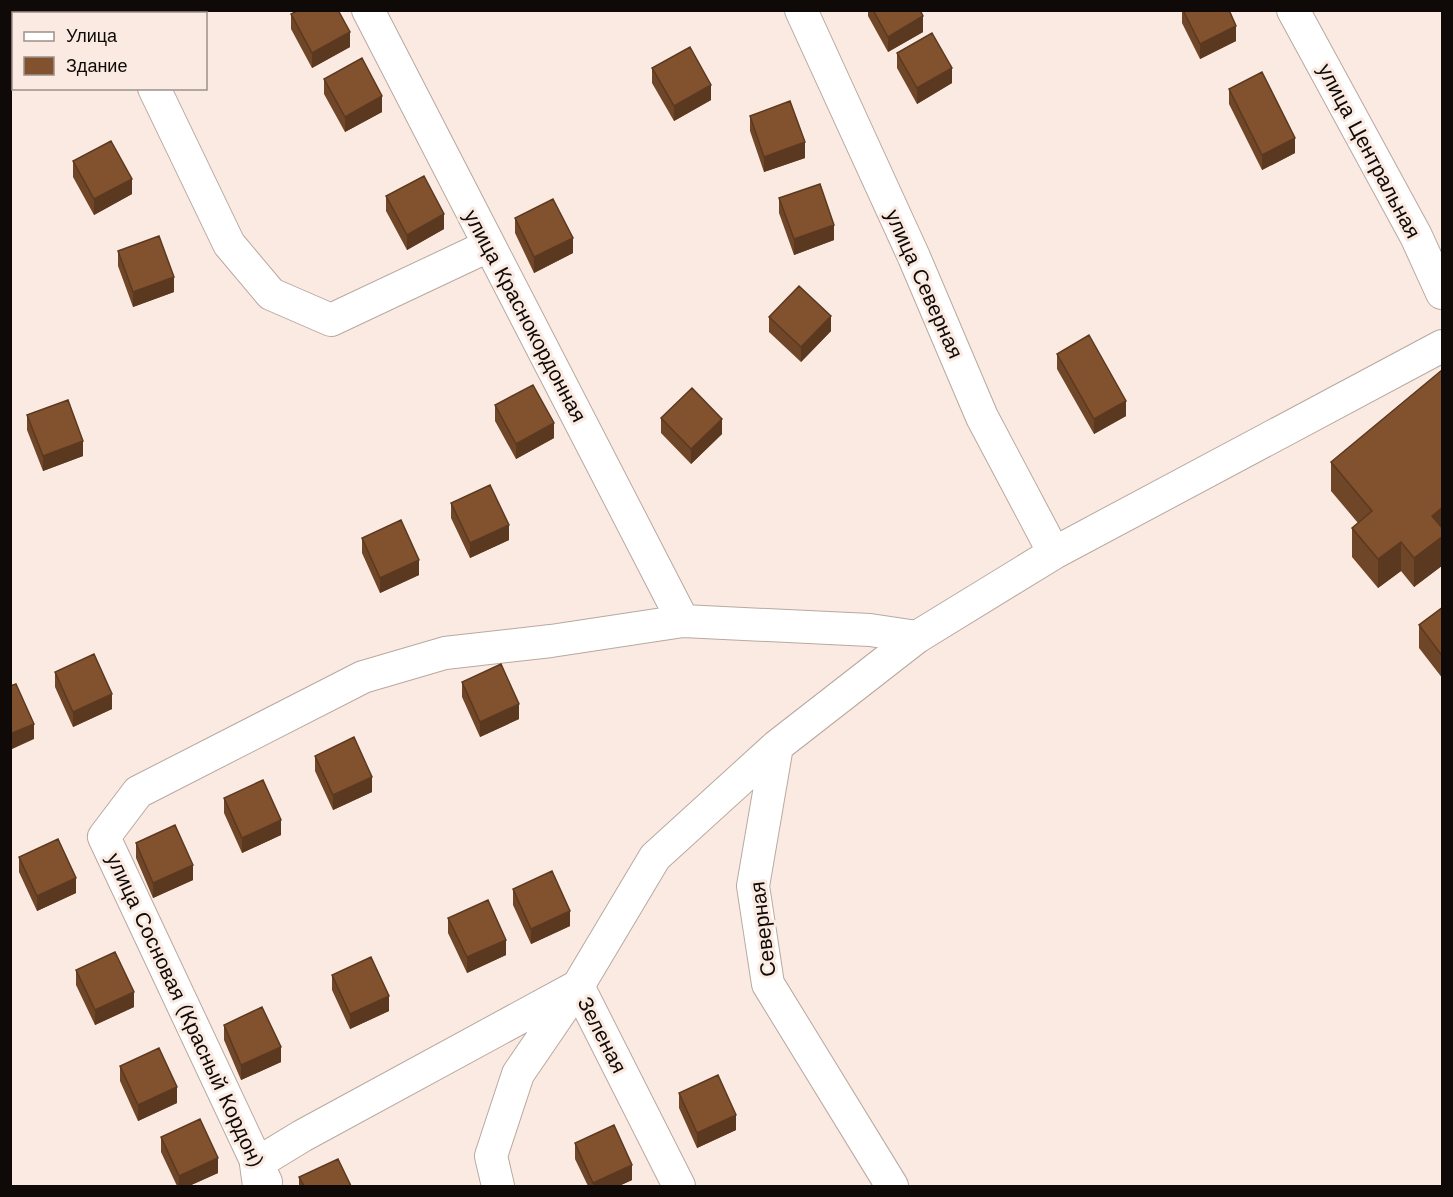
<svg xmlns="http://www.w3.org/2000/svg" width="1453" height="1197" viewBox="0 0 1453 1197" font-family="'Work Sans',sans-serif">
  <rect width="100%" height="100%" fill="#faeae1"/>
  <g fill="none" stroke-linecap="round" stroke-linejoin="round">
    <defs>
      <path id="minor" d="M116 10 117 14
        M368 10 683 621
        M801 10 914 257 982 417 1054 553
        M1293 10 1416 236 1442 293
        M154 88 229 244 271 294 331 320 488 246
        M777 746 753 886 768 984 892 1186
        M266 1182 104 837 138 792 363 677 445 653 551 641 683 621 870 630 917 637
        M259 1186 256 1164 302 1136 578 986 655 857 777 746 917 637 1054 553 1442 346
        M498 1186 491 1156 518 1074 578 986 679 1186"/>
    </defs>
    <use href="#minor" stroke="#b8a9a0" stroke-width="34"/>
    <use href="#minor" stroke="#fff" stroke-width="32"/>
  </g>
  <path fill="#704628" d="M868 10H920L923 32 888 52 868 16Z
    M1182 10H1229L1236 41 1200 59 1182 23Z
    M291 14 350 47 312 68 291 29Z
    M897 53 952 83 917 104 897 68Z
    M652 68 711 100 674 121 652 83Z
    M324 79 382 112 345 132 324 94Z
    M1229 89 1295 153 1262 170 1229 104Z
    M750 116 805 158 764 172 750 131Z
    M73 161 132 194 94 215 73 177Z
    M386 196 444 229 407 250 386 211Z
    M779 198 834 240 794 255 779 213Z
    M515 218 573 253 534 273 515 233Z
    M118 251 174 292 133 307 118 266Z
    M769 317 831 331 801 362 769 332Z
    M1057 354 1126 416 1094 434 1057 369Z
    M1442 370 1443 565 1414 587 1401 571 1378 588 1352 557V528L1358 523 1331 491V462Z
    M495 405 554 438 516 459 495 421Z
    M27 415 83 456 43 471 27 430Z
    M661 418 722 434 691 464 661 433Z
    M451 503 509 540 470 558 451 518Z
    M362 538 419 575 380 593 362 553Z
    M1443 607V679L1419 648V625Z
    M55 672 112 709 73 727 55 687Z
    M462 682 519 719 480 737 462 697Z
    M315 756 372 792 333 810 315 771Z
    M224 798 281 835 242 853 224 813Z
    M136 843 193 880 153 898 136 858Z
    M19 857 76 893 37 911 19 872Z
    M513 889 570 926 531 944 513 905Z
    M448 918 506 955 467 973 448 933Z
    M76 970 134 1007 95 1025 76 985Z
    M332 975 389 1011 350 1029 332 990Z
    M224 1025 281 1062 241 1080 224 1040Z
    M120 1066 177 1103 138 1121 120 1081Z
    M679 1093 736 1130 697 1148 679 1108Z
    M161 1137 218 1173 189 1186H177L161 1152Z
    M575 1143 632 1180 619 1186H588L575 1159Z
    M299 1177 351 1186H299Z"/>
  <path fill="#5b3920" d="M923 16V32L888 52V37Z
    M1236 26V41L1200 59V44Z
    M350 32V47L312 68V53Z
    M952 68V83L917 104V88Z
    M711 85V100L674 121V106Z
    M382 96V112L345 132V117Z
    M1295 138V153L1262 170V155Z
    M805 142V158L764 172V157Z
    M132 179V194L94 215V199Z
    M444 214V229L407 250V235Z
    M834 225V240L794 255V239Z
    M573 238V253L534 273V257Z
    M174 277V292L133 307V292Z
    M831 316V331L801 362V347Z
    M1126 401V416L1094 434V419Z
    M722 419V434L691 464V449Z
    M554 423V438L516 459V444Z
    M83 441V456L43 471V456Z
    M1443 507V565L1414 587V558L1432 516Z
    M509 525V540L470 558V543Z
    M1401 542V571L1378 588V559Z
    M419 560V575L380 593V578Z
    M112 694V709L73 727V712Z
    M519 704V719L480 737V722Z
    M34 724V739L10 750V734Z
    M372 777V792L333 810V795Z
    M281 820V835L242 853V838Z
    M193 865V880L153 898V883Z
    M76 878V893L37 911V896Z
    M570 911V926L531 944V929Z
    M506 940V955L467 973V957Z
    M134 992V1007L95 1025V1010Z
    M389 996V1011L350 1029V1014Z
    M281 1047V1062L241 1080V1065Z
    M177 1087V1103L138 1121V1105Z
    M736 1115V1130L697 1148V1133Z
    M218 1158V1173L189 1186H179V1176Z
    M632 1165V1180L619 1186H593V1183Z"/>
  <path fill="#82512e" stroke="#5b3920" stroke-width="1.5" d="M299 10H338L350 32 312 53 291 14Z
    M873 10H920L923 16 888 37Z
    M1183 10H1229L1236 26 1200 44Z
    M932 33 952 68 917 88 897 53Z
    M690 47 711 85 674 106 652 68Z
    M362 58 382 96 345 117 324 79Z
    M1262 72 1295 138 1262 155 1229 89Z
    M790 101 805 142 764 157 750 116Z
    M111 141 132 179 94 199 73 161Z
    M424 176 444 214 407 235 386 196Z
    M820 184 834 225 794 239 779 198Z
    M553 199 573 238 534 257 515 218Z
    M159 236 174 277 133 292 118 251Z
    M799 286 831 316 801 347 769 317Z
    M1089 335 1126 401 1094 419 1057 354Z
    M1442 370 1443 507 1432 516 1443 529V536L1414 558 1401 542 1378 559 1352 528 1372 511 1331 462Z
    M533 385 554 423 516 444 495 405Z
    M692 388 722 419 691 449 661 418Z
    M68 400 83 441 43 456 27 415Z
    M490 485 509 525 470 543 451 503Z
    M401 520 419 560 380 578 362 538Z
    M1443 607V657L1419 625Z
    M94 654 112 694 73 712 55 672Z
    M501 664 519 704 480 722 462 682Z
    M16 684 34 724 10 734V686Z
    M354 737 372 777 333 795 315 756Z
    M263 780 281 820 242 838 224 798Z
    M175 825 193 865 153 883 136 843Z
    M58 839 76 878 37 896 19 857Z
    M552 871 570 911 531 929 513 889Z
    M488 900 506 940 467 957 448 918Z
    M115 952 134 992 95 1010 76 970Z
    M371 957 389 996 350 1014 332 975Z
    M262 1007 281 1047 241 1065 224 1025Z
    M159 1048 177 1087 138 1105 120 1066Z
    M718 1075 736 1115 697 1133 679 1093Z
    M200 1119 218 1158 179 1176 161 1137Z
    M614 1125 632 1165 593 1183 575 1143Z
    M338 1159 351 1186H304L299 1177Z"/>
  <g text-anchor="middle" stroke-width="6" stroke-linejoin="round" paint-order="stroke">
    <g font-size="21" fill="#0f0a07" stroke="#faeae1">
      <text transform="translate(1369 151) rotate(62)" y="7">улица Центральная</text>
      <text transform="translate(924 284) rotate(66)" y="7">улица Северная</text>
      <text transform="translate(525 316) rotate(62)" y="7">улица Краснокордонная</text>
      <text transform="translate(763 929) rotate(-97)" y="7">Северная</text>
      <text transform="translate(185 1010) rotate(65)" y="7">улица Сосновая (Красный Кордон)</text>
      <text transform="translate(602 1035) rotate(63)" y="7">Зеленая</text>
    </g>
  </g>
  <rect width="1453" height="1197" fill="none" stroke="#0f0a07" stroke-width="24"/>
  <rect x="12" y="12" width="195" height="78" fill="#faeae1" stroke="#9c908a" stroke-width="1.5"/>
  <rect x="24" y="32" width="30" height="9" fill="#ffffff" stroke="#9c908a" stroke-width="1.5"/>
  <text x="66" y="42" font-size="18" fill="#0f0a07">Улица</text>
  <rect x="24" y="57" width="30" height="18" fill="#82512e" stroke="#9c908a" stroke-width="1.5"/>
  <text x="66" y="72" font-size="18" fill="#0f0a07">Здание</text>
</svg>
